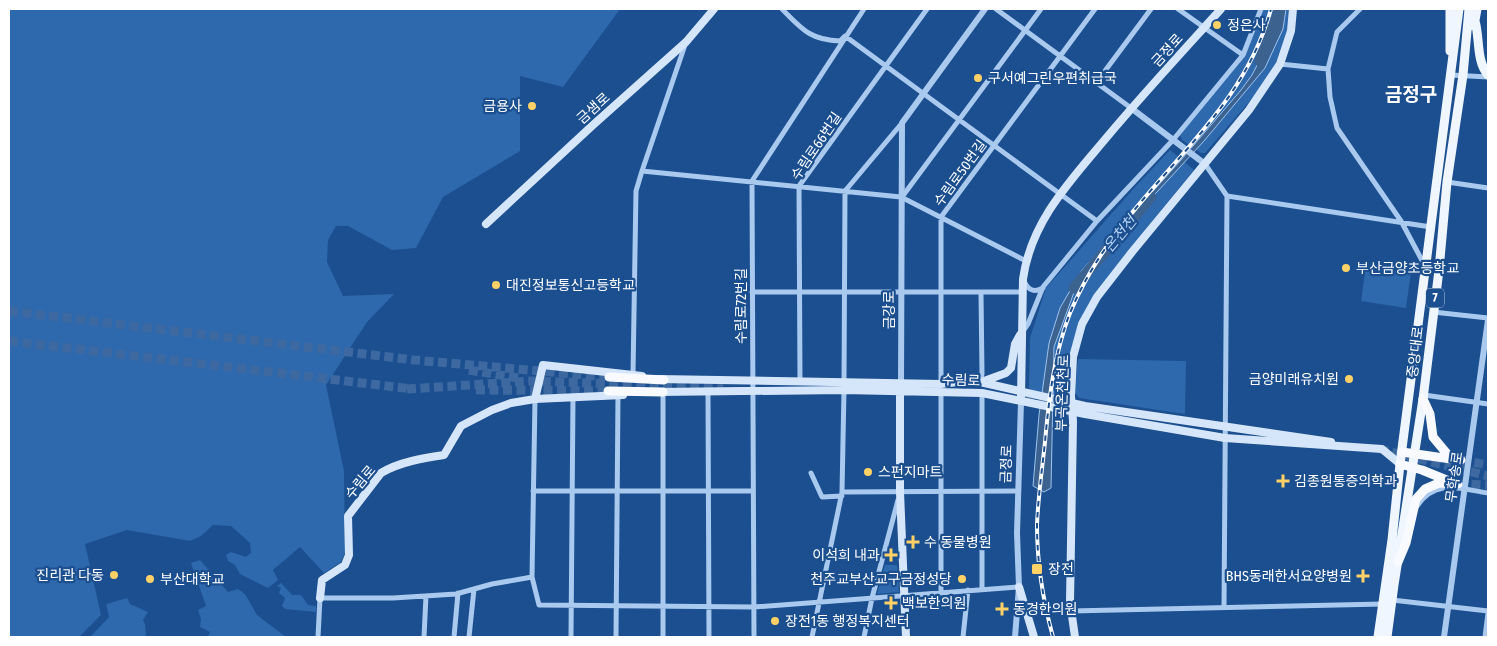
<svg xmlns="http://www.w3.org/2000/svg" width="1497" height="646" viewBox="0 0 1497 646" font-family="'Fira Sans Condensed','Noto Sans KR',sans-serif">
  <rect width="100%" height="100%" fill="#1b4f8f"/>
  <path fill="#2e69ad" d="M9 9H620L563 87 520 76V151L443 197 416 248 392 250 348 226H336L328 240 327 262 343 296 394 294 367 322 326 385 344 471 345 553 341 562 324 573 300 547 273 570 278 580 268 588 240 574 235 565 228 561 226 555 231 552 246 557 251 553 250 543 231 526 213 525 201 536 190 541 127 530 85 544 101 615 79 637H9Z
    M1263 9H1290L1288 33 1279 61 1255 95 1205 153H1201L1182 140 1180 135 1238 65 1249 46Z
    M1170 150 1194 170 1157 215 1091 301 1071 357 1066 391 1061 396 1033 391 1029 388 1030 338 1046 288 1135 187Z
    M1366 265 1411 272 1406 308 1361 301Z
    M1078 359 1186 361 1185 414 1079 398 1074 392Z
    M200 560 228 592 238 589 245 594 257 615 286 637H208L210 632 200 627 201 619 198 610 206 606 191 563Z
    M885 565H897L899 592 877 594Z
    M281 583 292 595H301L308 605 316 606V612L285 609 282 606 285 598 279 593 281 588 277 586Z
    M127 598 130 604 148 612 143 620 145 624 146 635 144 637H90L109 617 106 604Z"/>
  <path fill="#3c6290" stroke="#9cc4f0" d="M1278 9H1286L1283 29 1265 68 1204 141 1157 192 1107 242 1076 287 1054 347 1051 488 1044 492 1033 486 1039 415 1049 343 1060 308 1082 270 1181 160 1241 90 1252 75 1272 36Z"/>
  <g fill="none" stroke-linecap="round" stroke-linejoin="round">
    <path stroke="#3c6290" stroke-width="11" d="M1260 61 1280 9
      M1074 288 1151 197"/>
    <path stroke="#3d69a0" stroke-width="9" stroke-dasharray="9 4.5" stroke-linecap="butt" d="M9 311 414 360 609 377
      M9 341 413 389
      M469 370 518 378
      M407 389 532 381 723 388
      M476 390 608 391
      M1025 399 1065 404
      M1379 449 1488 476
      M1461 460 1488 465
      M1458 484 1488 485"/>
    <path stroke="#a9c9ee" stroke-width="5" d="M782 9C802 29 810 40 840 41L845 36 1097 221
      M996 9 1131 108
      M1178 9 1243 55
      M1360 9 1337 32 1328 69 1330 97 1337 128 1401 221 1425 266
      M1280 64 1328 69
      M1451 75 1488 77
      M1096 83 1151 9
      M1205 164 1227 196 1224 608
      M642 171 901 197 1026 261
      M1447 182 1488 188
      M1227 196 1431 227
      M902 197 1041 9
      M1024 281C1028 290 1034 293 1043 288
      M752 292H1022
      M1433 312 1488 318
      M1023 331 1028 324 1043 287 1097 221 1173 140 1243 55 1261 9
      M631 377 633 374 636 191 642 171 685 45
      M800 381 799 186 927 9
      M844 382 845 191 902 123
      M980 382 982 374 981 293
      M941 384V217L1095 9
      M708 391 709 637
      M663 392V637
      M941 392V592
      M1424 395 1488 404
      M535 399 532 577 539 605 754 607 1019 587
      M811 473 822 497 842 496
      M533 491H753
      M842 492 1018 491
      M1417 506C1436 478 1460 489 1488 493
      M982 589V393
      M1392 600 1488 611
      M1071 611 1383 604
      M318 637 320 598H393L456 594 492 584 532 577
      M424 637 426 596
      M454 637 458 593
      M469 637 474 589
      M571 637 573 397
      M616 637 618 395
      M754 637 752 181 864 9
      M812 637 842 492 844 390
      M864 637 872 598 898 500
      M963 637 968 590
      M1485 637 1488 613"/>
    <path stroke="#a9c9ee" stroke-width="6" d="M1131 108 1205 164
      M901 386 902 123 985 9
      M1015 637 1019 587 1017 533 1021 402
      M1444 637 1488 320"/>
    <path stroke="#d6e6fa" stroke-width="8" d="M486 224 593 125 686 42 714 9
      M658 379 941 384 965 381 980 382 1085 406 1331 442
      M984 381 1006 373 1011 368 1015 344 1020 335
      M900 390V492L906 637
      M657 392 844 390 982 393 1085 414 1225 438 1382 449 1400 464
      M1021 397 1023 279C1031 221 1071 180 1107 137 1144 93 1183 51 1221 9
      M535 399 543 365 642 376
      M1019 587 1034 637
      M320 598 322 580 345 565 349 555 348 516 381 473C399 462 424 458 444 455L461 426 492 410 511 403 535 399 623 395
      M1075 637 1070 602 1073 421 1071 396 1073 357 1082 324 1097 297 1132 252 1249 110 1280 64 1291 31 1293 9"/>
    <path stroke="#f0f6ff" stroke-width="9" d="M1450 9V51
      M1475 21C1480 38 1476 61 1488 75
      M1474 26 1477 9
      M1378 637 1392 540 1400 464 1459 9
      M1387 637 1394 585 1423 399 1439 270 1447 182 1463 75 1469 9"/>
    <path stroke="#f8faff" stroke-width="9" d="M609 377 664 380
      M608 391 663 392
      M1423 399 1430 414 1433 437 1448 455 1461 460
      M1402 452 1451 459
      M1400 464 1422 470 1449 481
      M1398 562 1406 543 1416 499 1425 489 1439 483 1458 484"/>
    <defs>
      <path id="rail" d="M1053 637C1043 601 1037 563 1037 525 1038 498 1042 470 1045 442 1049 398 1054 354 1070 313 1084 279 1104 248 1127 219 1181 151 1247 97 1271 9"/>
    </defs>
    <use href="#rail" stroke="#fff" stroke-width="4"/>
    <use href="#rail" stroke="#1b4f8f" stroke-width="2" stroke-dasharray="5.5" stroke-linecap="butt"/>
  </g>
  <g fill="#ffd166" stroke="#1b4f8f" stroke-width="2">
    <circle cx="1217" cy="25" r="5"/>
    <circle cx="978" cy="78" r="5"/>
    <circle cx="532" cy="106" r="5"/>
    <circle cx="1346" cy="268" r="5"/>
    <circle cx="496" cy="285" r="5"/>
    <circle cx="1349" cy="379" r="5"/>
    <circle cx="868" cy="472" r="5"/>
    <path d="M1280.5 473.5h5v5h5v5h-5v5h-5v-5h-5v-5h5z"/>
    <path d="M910.5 534.5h5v5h5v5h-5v5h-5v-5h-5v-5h5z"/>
    <path d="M888.5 547.5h5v5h5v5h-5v5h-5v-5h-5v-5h5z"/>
    <rect x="1031" y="563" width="12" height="12" rx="2.5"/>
    <circle cx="114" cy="575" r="5"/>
    <path d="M1360.5 568.5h5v5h5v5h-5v5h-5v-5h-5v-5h5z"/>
    <circle cx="150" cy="579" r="5"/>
    <circle cx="962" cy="579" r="5"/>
    <path d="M888.5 595.5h5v5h5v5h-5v5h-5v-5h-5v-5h5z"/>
    <path d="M999.5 601.5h5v5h5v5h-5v5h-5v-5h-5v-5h5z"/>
    <circle cx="775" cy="621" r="5"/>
  </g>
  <g text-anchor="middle" stroke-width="4.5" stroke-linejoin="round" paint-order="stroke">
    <rect fill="#1b4f8f" stroke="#bbcadd" stroke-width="1" x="1426" y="288.5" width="18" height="19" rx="4"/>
    <g font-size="12" font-weight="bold" fill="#fff">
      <text x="1435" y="302">7</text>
    </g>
    <g font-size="14" fill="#fff" stroke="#1b4f8f" text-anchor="start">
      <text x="1227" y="30">정은사</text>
      <text x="988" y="83">구서예그린우편취급국</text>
      <text x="522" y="111" text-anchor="end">금용사</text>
      <text x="1356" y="273">부산금양초등학교</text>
      <text x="506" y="290">대진정보통신고등학교</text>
      <text x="1339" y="384" text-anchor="end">금양미래유치원</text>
      <text x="878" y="477">스펀지마트</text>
      <text x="1294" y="486">김종원통증의학과</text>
      <text x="924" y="547">수 동물병원</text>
      <text x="880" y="560" text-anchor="end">이석희 내과</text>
      <text x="1048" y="574">장전</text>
      <text x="104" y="580" text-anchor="end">진리관 다동</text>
      <text x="1352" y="581" text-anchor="end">BHS동래한서요양병원</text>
      <text x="160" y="584">부산대학교</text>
      <text x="952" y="584" text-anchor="end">천주교부산교구금정성당</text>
      <text x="902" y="608">백보한의원</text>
      <text x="1013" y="614">동경한의원</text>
      <text x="785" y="626">장전1동 행정복지센터</text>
    </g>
    <g font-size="14" fill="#fff" stroke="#1b4f8f">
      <text transform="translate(1167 50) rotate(-48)" y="5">금정로</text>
      <text transform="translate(593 108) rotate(-42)" y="5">금샘로</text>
      <text transform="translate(816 146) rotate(-56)" y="5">수림로66번길</text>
      <text transform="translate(960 173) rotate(-54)" y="5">수림로50번길</text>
      <text transform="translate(741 306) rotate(-90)" y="5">수림로72번길</text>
      <text transform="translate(889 310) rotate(-90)" y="5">금강로</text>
      <text transform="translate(1415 352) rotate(-83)" y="5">중앙대로</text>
      <text transform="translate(961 380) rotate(2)" y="5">수림로</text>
      <text transform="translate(1062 393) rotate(-88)" y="5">부곡온천천로</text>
      <text transform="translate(1006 464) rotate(-88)" y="5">금정로</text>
      <text transform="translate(1454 477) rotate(-82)" y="5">무학송로</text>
      <text transform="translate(360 482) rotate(-50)" y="5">수림로</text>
    </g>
    <g font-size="15" font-style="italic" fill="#b5d3f5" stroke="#1b4f8f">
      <text transform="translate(1120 234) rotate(-50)" y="5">온천천</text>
    </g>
    <g font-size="19" font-weight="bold" fill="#fff" stroke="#1b4f8f">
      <text x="1411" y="101">금정구</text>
    </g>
  </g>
  <rect width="1497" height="646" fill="none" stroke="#ffffff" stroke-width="20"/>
</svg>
